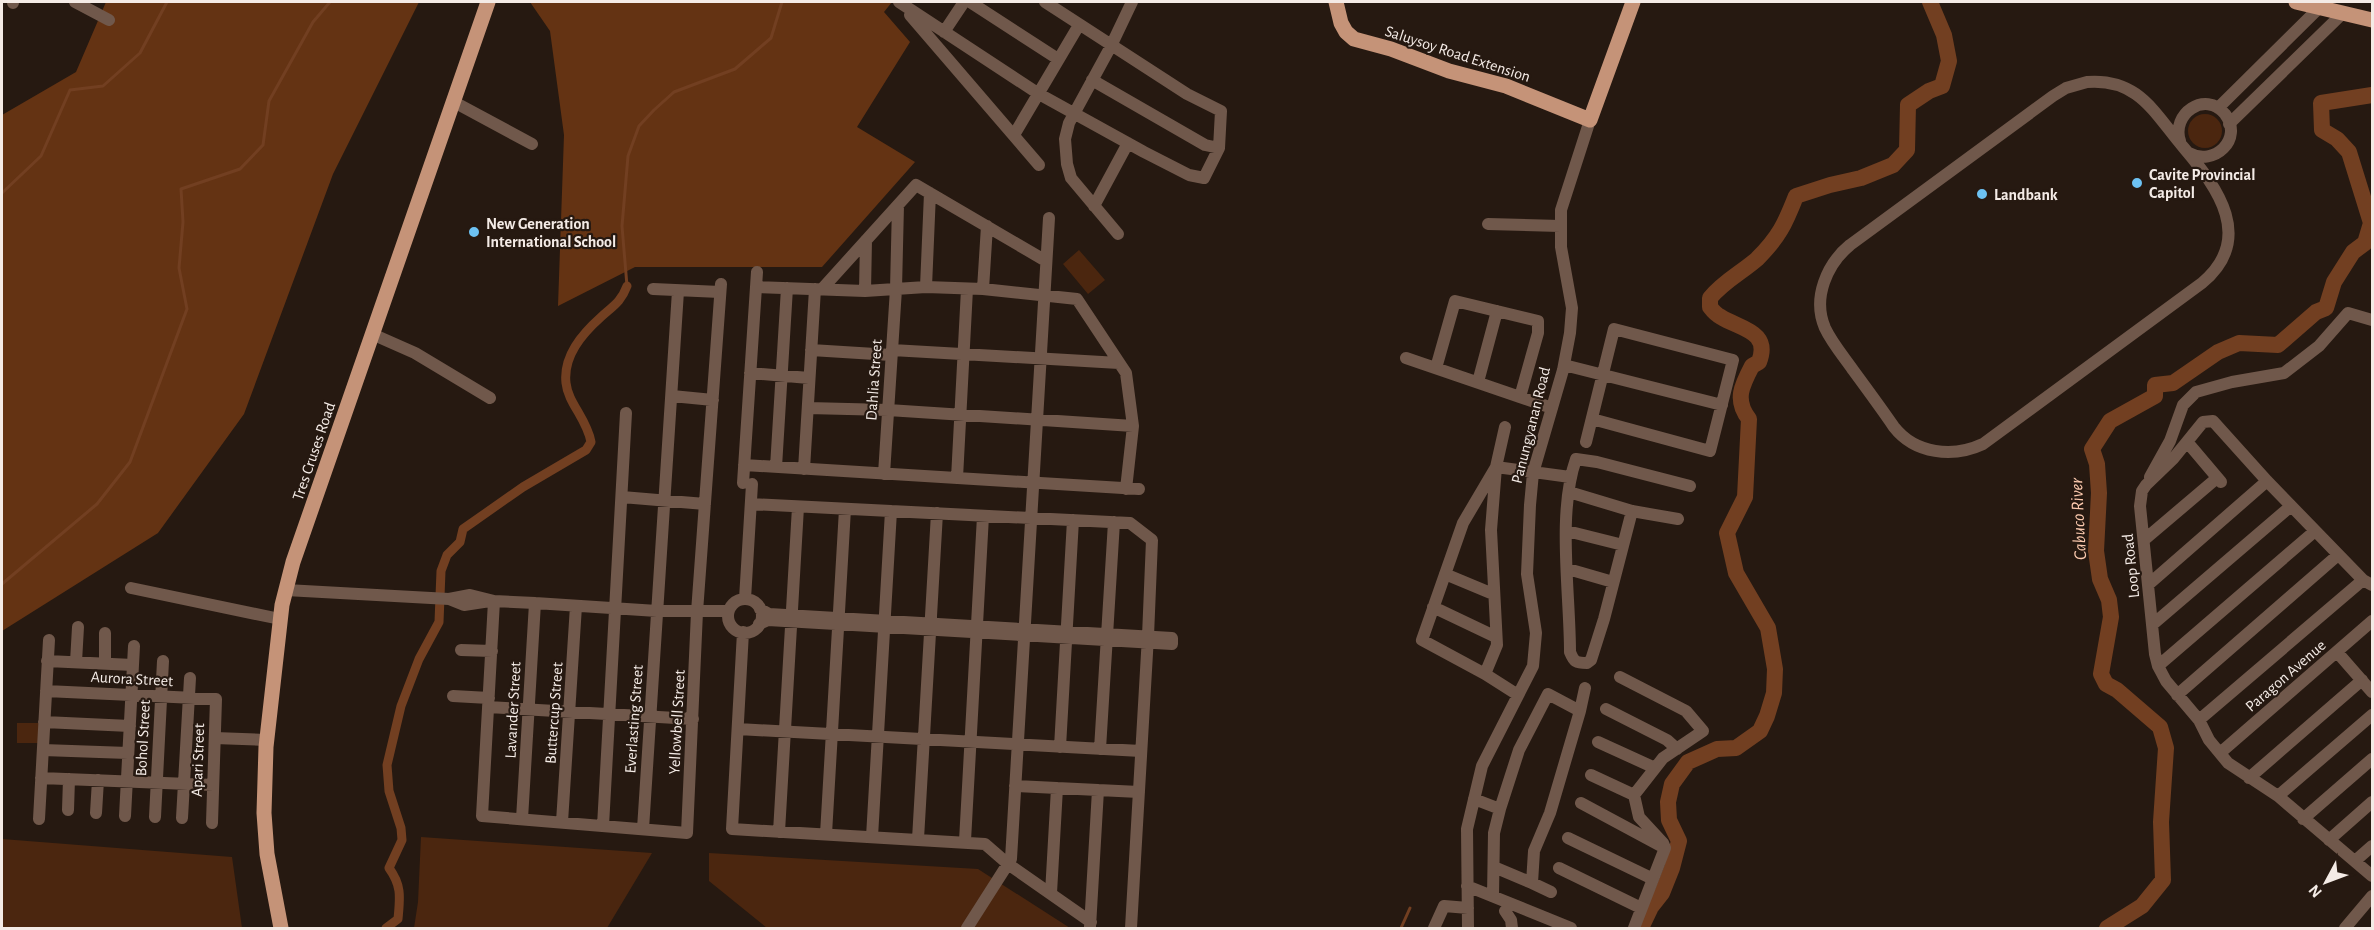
<svg xmlns="http://www.w3.org/2000/svg" width="2374" height="930" viewBox="0 0 2374 930" font-family="'Alegreya Sans',sans-serif">
  <rect width="100%" height="100%" fill="#261911"/>
  <path fill="#4b260f" d="M2188 131a17 17 0 1 1 34 0a17 17 0 1 1-34 0Z
    M1079 250 1105 280 1088 294 1063 264Z
    M17 723H39V743H17Z
    M421 837 652 853 607 928H414L418 902Z
    M2 839 232 857 242 928H2Z
    M709 853 978 869 1070 928H767L709 881Z"/>
  <path fill="#643313" d="M106 2H419L333 174 244 414 158 533 2 631V115L76 72Z
    M530 2H892L884 12 910 42 857 127 915 162 822 267H635L558 306 564 135 550 31Z"/>
  <g fill="none" stroke-linecap="round" stroke-linejoin="round">
    <path stroke="#723f21" stroke-width="3" d="M2 193 41 156 70 90 103 86 140 53 167 2
      M627 286 622 226 628 156 639 126 654 110 674 92 735 69 771 38 782 2
      M2 584 97 504 130 462 187 309 179 268 183 222 181 189 240 169 263 145 269 101 313 22 330 2
      M1401 928 1410 908"/>
    <path stroke="#723f21" stroke-width="9" d="M386 928 398 919C400 897 402 886 389 868L402 840 401 828 389 791 387 765 401 706 419 659 439 622 441 571 447 555 460 542 463 529 523 487 586 450 591 442C587 419 568 403 566 383 563 356 582 334 601 317 613 306 621 302 627 286"/>
    <path stroke="#723f21" stroke-width="16" d="M1641 928 1651 907 1662 893 1672 868 1679 841 1669 820 1668 802 1672 784 1688 762 1717 749 1736 748 1760 731 1767 716 1774 693 1775 669 1768 628 1736 573 1727 533 1745 497 1749 419C1734 400 1742 385 1752 366L1759 362C1771 331 1740 329 1721 317 1717 315 1713 311 1710 307V298C1724 281 1741 273 1757 259 1779 237 1785 224 1796 196L1830 185 1861 178 1893 165 1907 150 1908 105 1929 91 1942 86 1949 61 1944 35 1930 2
      M2107 928 2142 906 2163 880 2161 822 2166 748 2160 727 2117 690 2106 684 2101 674 2111 617 2109 600 2100 579 2096 551 2099 493 2097 464 2092 449 2110 421 2155 396V385L2173 383 2218 352 2239 343 2278 345 2316 312 2326 308 2334 282 2353 252 2365 243 2371 223 2349 152 2337 139 2322 130 2321 103 2372 95"/>
    <path stroke="#70584b" stroke-width="12" d="M75 2 109 20
      M899 2 1039 94 1144 152 1189 175 1204 178 1219 148 1221 111 1187 94 1045 2
      M970 2 1058 59
      M13 3V2
      M910 15 1039 165
      M944 32 964 2
      M1092 80 1205 145 1219 148
      M2087 82C2139 78 2154 113 2184 148 2218 188 2255 239 2202 283L1983 444C1953 458 1915 454 1894 427 1881 408 1867 389 1853 370 1844 357 1832 343 1825 328 1812 298 1827 264 1850 245L2053 96 2066 88Z
      M454 102 532 144
      M2218 108 2319 8
      M2229 124 2343 13
      M1014 135 1079 25
      M2180 141C2171 114 2205 90 2225 114 2244 139 2214 167 2189 153
      M1094 206 1128 143
      M1488 224 1560 226
      M1118 234 1071 178 1067 164 1065 139 1069 123 1111 46 1132 2
      M756 287 865 291 926 287 983 289 1077 299 1126 373 1133 426 1126 489
      M926 287 930 193
      M653 289 720 292
      M822 289 916 185 1046 261
      M983 289 987 226
      M865 291 866 240
      M372 334 415 353 490 398
      M811 350 891 355
      M892 350 1119 363
      M1406 358 1552 408
      M1564 365 1722 405
      M1436 368 1455 301 1538 321V333L1520 397
      M750 373 809 378
      M1478 382 1497 311
      M672 396 713 400
      M808 408 888 410 1133 426
      M1505 427 1496 467 1491 530 1497 645 1485 674 1422 640 1463 523 1496 467 1570 477
      M1586 442 1614 329 1733 360 1710 451 1592 419
      M2188 443 2221 482
      M744 465 1139 489
      M776 467 787 288
      M804 469 815 289
      M884 474 896 289 898 205
      M2150 477 2170 441 2183 405 2196 392 2232 382 2284 373 2319 346 2348 313 2372 320
      M957 478 967 289
      M743 483 757 272
      M1569 492 1632 511 1678 519
      M622 497 705 504
      M751 504 1130 523 1152 540 1148 636 1131 928
      M1632 511 1604 619 1591 660 1587 663C1576 663 1574 662 1570 652 1570 593 1557 513 1576 459L1597 462 1690 486
      M1567 531 1623 545
      M2144 540 2217 478
      M1568 569 1613 582
      M1445 574 1493 594
      M2149 584 2267 481
      M2372 585 2363 580 2267 481 2213 421 2203 422 2173 459 2146 485 2142 491 2140 506 2155 654 2158 666 2166 681 2199 720 2209 740 2228 763 2278 796 2372 876
      M131 588 280 619
      M286 590 449 599 470 595 494 601 535 603 657 611H728
      M449 599 464 605 490 601
      M745 599 752 484
      M728 616a17 17 0 1 1 34 0a17 17 0 1 1-34 0Z
      M494 601 482 816 687 833 697 612 721 284
      M1433 607 1496 637
      M759 624 768 620 1172 644V638L769 614 760 609
      M2152 625 2291 506
      M743 632 732 829 985 844 1008 864 1091 922
      M461 650 492 651
      M2337 652 2372 692
      M47 661 133 665
      M76 662 78 627
      M105 663V633
      M2158 666 2315 531
      M1485 674 1518 695
      M1620 677 1686 711 1703 731 1663 758 1634 795 1639 817 1663 843 1665 848 1634 928
      M46 691 216 699 212 823
      M2177 695 2338 555
      M453 696 489 698
      M488 707 693 719
      M1606 709 1667 740 1677 749
      M2199 720 2363 580
      M44 722 130 726
      M738 729 1141 751
      M215 738 266 740
      M1598 742 1655 768
      M1060 747 1073 520
      M1100 749 1114 522
      M43 750 128 753
      M2220 753 2372 621
      M1591 775 1634 795
      M41 778 213 785
      M2249 778 2362 680
      M1015 786 1139 792
      M2278 796 2372 715
      M1474 799 1500 809
      M1581 803 1661 846
      M68 810 69 779
      M96 813 98 780
      M125 816 134 646
      M155 817 163 661
      M182 818 190 678
      M39 819 49 640
      M522 819 535 603
      M2303 819 2372 759
      M562 822 576 606
      M603 826 626 413
      M643 829 678 291
      M779 832 798 507
      M826 834 845 509
      M872 837 891 511
      M1568 838 1653 879
      M918 839 937 513
      M2329 840 2372 802
      M965 841 983 516
      M2355 861 2372 846
      M1494 867 1532 883 1534 851 1550 813 1580 711
      M1559 868 1641 908
      M1532 883 1551 892
      M1467 886 1571 928
      M1051 893 1057 788
      M1493 896 1494 833 1500 809 1519 750 1548 694 1580 711 1585 688
      M1505 911 1511 920 1512 928
      M1090 927 1098 790
      M967 928 1011 859 1049 218
      M1434 928 1444 906 1468 908
      M1468 928 1467 829 1482 766 1533 666 1536 633 1527 574 1530 505 1533 473 1563 370 1570 333 1572 308 1561 247V210L1590 120
      M2345 928 2372 896"/>
    <path stroke="#c59378" stroke-width="15" d="M1336 2 1341 23 1346 32 1354 39 1391 49 1449 71 1506 86 1590 120 1633 2
      M2296 2 2372 20
      M281 928 267 854 264 813 266 747 282 605 293 562 488 2"/>
  </g>
  <g fill="#6dc2f3" stroke="#261911" stroke-width="2">
    <circle cx="2137" cy="183" r="6"/>
    <circle cx="1982" cy="194" r="6"/>
    <circle cx="474" cy="232" r="6"/>
  </g>
  <g text-anchor="middle" stroke-width="4.5" stroke-linejoin="round" paint-order="stroke">
    <g font-size="16" fill="#f4ebe6" stroke="#261911">
      <text transform="translate(1458 53) rotate(18)" y="6">Saluysoy Road Extension</text>
      <text transform="translate(873 380) rotate(-86)" y="6">Dahlia Street</text>
      <text transform="translate(1530 425) rotate(-76)" y="6">Panungyanan Road</text>
      <text transform="translate(313 451) rotate(-71)" y="6">Tres Cruses Road</text>
      <text transform="translate(2130 566) rotate(-96)" y="6">Loop Road</text>
      <text transform="translate(2285 675) rotate(-41)" y="6">Paragon Avenue</text>
      <text transform="translate(132 678) rotate(3)" y="6">Aurora Street</text>
      <text transform="translate(512 710) rotate(-87)" y="6">Lavander Street</text>
      <text transform="translate(553 713) rotate(-86)" y="6">Buttercup Street</text>
      <text transform="translate(633 719) rotate(-86)" y="6">Everlasting Street</text>
      <text transform="translate(676 722) rotate(-87)" y="6">Yellowbell Street</text>
      <text transform="translate(142 738) rotate(-87)" y="6">Bohol Street</text>
      <text transform="translate(197 760) rotate(-88)" y="6">Apari Street</text>
    </g>
    <g font-size="16" font-weight="bold" fill="#f4ebe6" stroke="#261911" text-anchor="start">
      <text x="2149" y="180">Cavite Provincial<tspan x="2149" dy="18">Capitol</tspan></text>
      <text x="1994" y="200">Landbank</text>
      <text x="486" y="229">New Generation<tspan x="486" dy="18">International School</tspan></text>
    </g>
    <g font-size="18" font-style="italic" fill="#fbc9ae" stroke="#261911">
      <text transform="translate(2078 519) rotate(-93)" y="6">Cabuco River</text>
    </g>
  </g>
  <rect width="2374" height="930" fill="none" stroke="#f4ebe6" stroke-width="6"/>
  <g transform="translate(2326 882) rotate(229)" stroke="#261911" stroke-width="4.5" paint-order="stroke">
  <path d="M0-4.5L10 22L0 15L-10 22Z" fill="#f4ebe6"/>
  <text y="-9" font-size="16" font-weight="bold" text-anchor="middle" fill="#f4ebe6">N</text>
  </g>
</svg>
